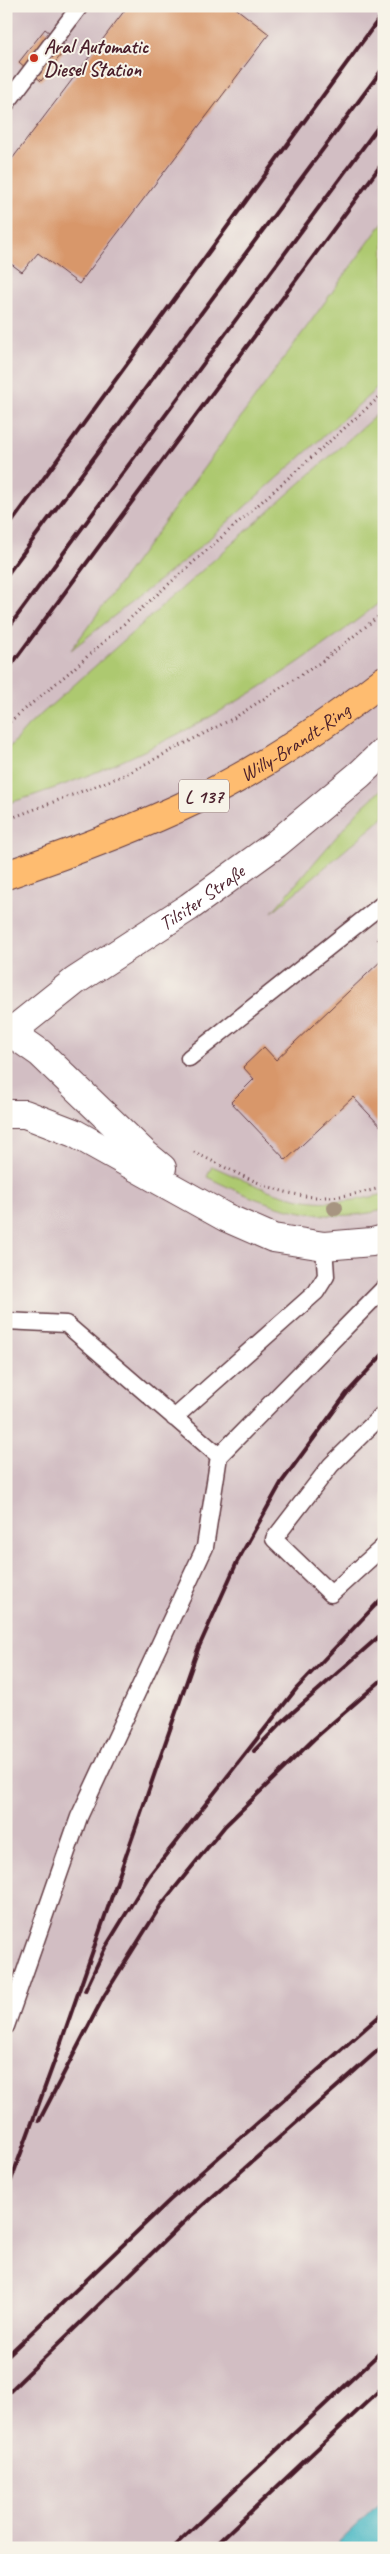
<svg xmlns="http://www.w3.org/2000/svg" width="390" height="2554" viewBox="0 0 390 2554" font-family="Caveat,sans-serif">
  <rect width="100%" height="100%" fill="#f7f3e8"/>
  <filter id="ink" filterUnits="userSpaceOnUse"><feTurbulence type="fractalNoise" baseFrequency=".02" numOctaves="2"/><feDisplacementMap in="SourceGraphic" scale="10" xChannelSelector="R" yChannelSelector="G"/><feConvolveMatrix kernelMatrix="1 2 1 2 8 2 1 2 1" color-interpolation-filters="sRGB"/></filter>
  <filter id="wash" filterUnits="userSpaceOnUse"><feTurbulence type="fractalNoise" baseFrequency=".0096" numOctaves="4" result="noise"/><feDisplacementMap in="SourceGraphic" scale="20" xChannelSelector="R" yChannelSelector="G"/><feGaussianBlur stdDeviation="1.12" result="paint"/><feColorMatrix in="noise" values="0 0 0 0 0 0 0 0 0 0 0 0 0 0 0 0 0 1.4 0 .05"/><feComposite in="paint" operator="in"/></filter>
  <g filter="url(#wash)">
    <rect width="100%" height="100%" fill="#f4e6d0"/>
    <path fill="#d2bec3" d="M6 6H384V2499L332 2548H6Z"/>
    <path fill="#adc970" stroke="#7c744e" d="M384 221V382L190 556 71 650Z
      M384 408V599C274 688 142 764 6 804V751L28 726Z
      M384 787V817L272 912 360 809Z
      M212 1166C276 1195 312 1213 384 1194V1210C319 1226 264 1205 207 1177Z"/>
    <path fill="#4ab8c4" stroke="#4a6c78" d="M384 2499V2548H332Z"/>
    <g id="blocks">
      <path fill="#d8976a" d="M128 6H233L269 34 79 284 38 253 22 272 6 260V167Z
        M45 29 67 47 41 81 19 62Z
        M384 933V946L377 939Z
        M384 958V1130L353 1097 286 1160 231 1102 254 1079 243 1067 264 1047 276 1060Z"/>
    </g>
  </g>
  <g filter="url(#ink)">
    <use href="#blocks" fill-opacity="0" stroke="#643d44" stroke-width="1"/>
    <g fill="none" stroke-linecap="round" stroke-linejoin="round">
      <defs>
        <path id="service" d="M6 104 80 6
          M189 1058 384 903
          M6 1321 66 1324 219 1456 205 1547 79 1817 6 2026
          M384 1413 331 1465 274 1539 331 1594 384 1546
          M174 1418 316 1292 326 1276 324 1246
          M219 1456 384 1288"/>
        <g id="minor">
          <path d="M6 1032H10L40 1053 145 1154 162 1168"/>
          <path id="s1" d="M6 1036 75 981 189 907 276 844 360 774 384 751"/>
          <path d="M6 1114H25L74 1133 225 1217 273 1238 324 1246 372 1242 384 1239"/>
        </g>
        <g id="primary">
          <path id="s2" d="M6 875C71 853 136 829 198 799 264 767 326 725 384 680"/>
        </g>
      </defs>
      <use href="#service" stroke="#643d44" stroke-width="19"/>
      <use href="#minor" stroke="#643d44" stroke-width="30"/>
      <use href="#primary" stroke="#643d44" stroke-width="30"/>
      <path stroke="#643d44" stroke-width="3" stroke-dasharray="1 4" stroke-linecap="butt" d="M6 725 72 670 384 393
        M6 820 122 776 234 718 321 662 384 612
        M194 1152C231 1170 274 1195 316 1197 338 1198 362 1193 384 1187"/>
      <use href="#service" stroke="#fff" stroke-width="16"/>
      <use href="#minor" stroke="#fff" stroke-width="28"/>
      <use href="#primary" stroke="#febc70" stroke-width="28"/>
      <path stroke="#4a1f2b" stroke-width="4" d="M6 530 384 12
        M6 576 384 67
        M6 631 384 119
        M6 672 384 161
        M254 1751 283 1721 384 1632
        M85 1991 105 1948 149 1876 297 1688 384 1596
        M59 2048 198 1649 237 1562 281 1483 347 1393 384 1353
        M39 2121 104 1996 161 1905 225 1826 314 1739 384 1678
        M6 2194 61 2043
        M6 2357 170 2200 384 2012
        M6 2395 185 2221 384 2045
        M172 2548 384 2349
        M212 2548 384 2386"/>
    </g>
    <circle fill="#a79581" cx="335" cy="1208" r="8"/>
  </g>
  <circle fill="#c8321e" stroke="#f7f3e8" stroke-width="2" cx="34" cy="58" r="5"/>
  <g text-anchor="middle" stroke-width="4" stroke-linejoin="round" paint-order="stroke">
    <rect fill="#f7f3e8" stroke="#7e5f64" stroke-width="1" x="179" y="779.5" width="50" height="33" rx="4"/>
    <g font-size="19" font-weight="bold" fill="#4a1f2b">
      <text x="204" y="803">L 137</text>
    </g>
    <g font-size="20" font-weight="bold" fill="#4a1f2b" stroke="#f7f3e8" text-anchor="start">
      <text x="44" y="53">Aral Automatic<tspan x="44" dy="23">Diesel Station</tspan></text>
    </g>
    <g font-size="20" fill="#4a1f2b" stroke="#f7f3e8">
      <text dy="7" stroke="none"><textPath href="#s2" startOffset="319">Willy-Brandt-Ring</textPath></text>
      <text dy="7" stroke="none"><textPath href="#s1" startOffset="240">Tilsiter Straße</textPath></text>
    </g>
  </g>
  <rect width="390" height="2554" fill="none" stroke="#f7f3e8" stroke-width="25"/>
</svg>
